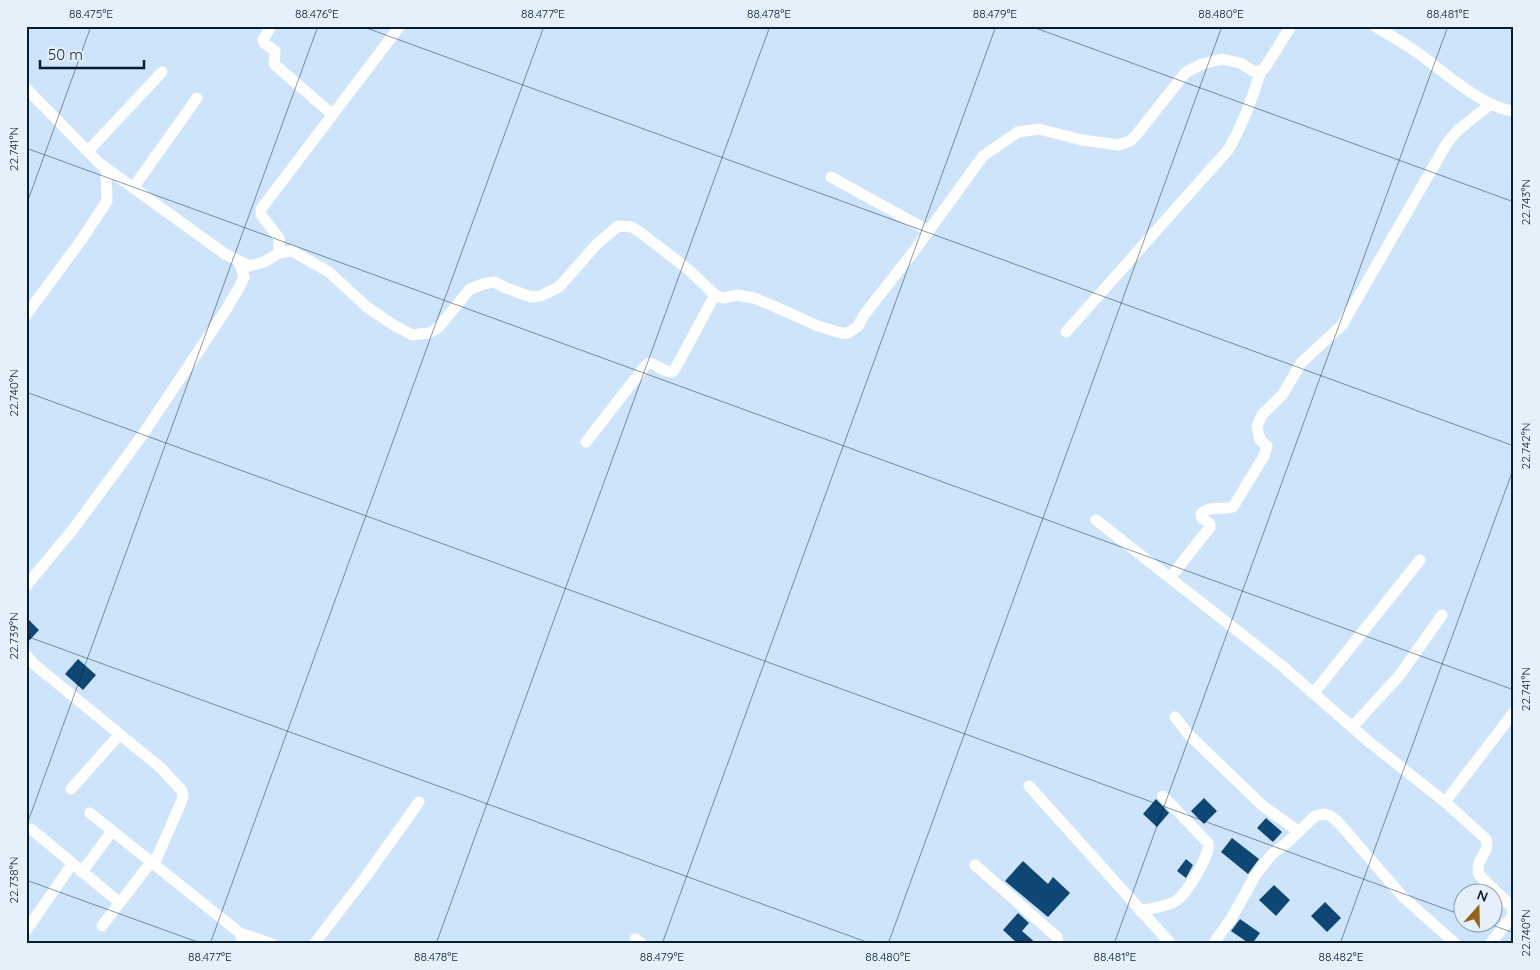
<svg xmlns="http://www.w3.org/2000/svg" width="1540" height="970" viewBox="0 0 1540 970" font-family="Quicksand,sans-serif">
  <rect width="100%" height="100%" fill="#cee4fa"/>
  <path fill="#0e4674" d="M26 617 39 630 26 644Z
    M78 659 96 675 83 690 65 674Z
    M1204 798 1217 811 1204 824 1191 811Z
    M1156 799 1169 813 1157 827 1143 814Z
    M1266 818 1282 832 1273 842 1257 828Z
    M1232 838 1259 859 1248 874 1221 852Z
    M1186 859 1193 865 1186 878 1177 871Z
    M1023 861 1048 884 1053 877 1070 893 1048 917 1005 881Z
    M1274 885 1290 900 1276 916 1259 900Z
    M1325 902 1341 918 1327 932 1311 916Z
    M1018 913 1029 923 1022 931 1037 944H1018L1003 930Z
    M1240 919 1260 933 1252 944H1250L1231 931Z"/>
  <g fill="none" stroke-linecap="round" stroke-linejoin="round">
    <path stroke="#fff" stroke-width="11" d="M271 26 263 40 264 43 275 51 274 64 333 115
      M1375 26C1389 35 1404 43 1418 53 1443 71 1483 108 1514 111
      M26 88 99 163 225 254 249 266 264 262 279 253 292 251 329 272 367 307 392 324 412 335 429 333 438 328 470 289 483 284 494 282 506 288 531 297 540 296 559 287 596 245 618 226 632 227 641 233 689 270 715 295 723 298 738 295 754 298 769 304 818 326 841 333H848L858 326 864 315 914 251 983 156 1018 132 1039 129 1082 140 1118 145 1130 141 1137 134 1186 72 1202 64 1222 59 1240 63 1253 71H1261L1266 66 1291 26
      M88 151 162 72
      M831 177 929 231
      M133 188 197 98
      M279 253V238L262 216 261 213V209L400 26
      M26 315 82 239 107 201 106 168
      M1066 332 1228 150C1243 125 1252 98 1261 71
      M586 442 646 365 650 363C658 365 663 372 672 372L675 369 715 295
      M1096 520 1281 665 1368 741 1445 802 1486 839C1491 854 1474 858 1479 875L1512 907 1513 915 1490 944
      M1170 578 1210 527V524L1202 518 1201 514C1210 505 1222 510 1233 507L1264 456 1267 446 1260 440 1257 426 1262 415 1283 394 1301 363 1342 325 1447 143 1458 130 1491 104
      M26 586 74 528 141 437 224 313 240 286 244 277 239 261
      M26 655 35 665 161 768 182 791 183 797 180 805 154 864
      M1313 694 1420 560
      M1175 717 1188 734 1263 806 1298 831
      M1352 727 1399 676 1442 615
      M1029 786 1171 944
      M71 789 120 734
      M1445 802 1514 712
      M90 813 240 933 243 944
      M31 829 120 903
      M975 865 1057 937 1058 944
      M82 872 112 831
      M1140 911C1151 908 1164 907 1174 902 1185 897 1211 855 1208 843L1163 796
      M102 926 151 862
      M26 931 72 864
      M240 933 272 944
      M635 939 642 944
      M314 944 364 879 419 802
      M1213 944 1231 919 1255 876 1271 855 1288 842 1315 816 1324 814 1331 816 1339 823 1403 897 1456 944"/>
  </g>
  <path fill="none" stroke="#071d31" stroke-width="1" stroke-opacity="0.45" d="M361 26 1514 446M1030 26 1514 202M26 148 1514 690M26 206 91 26M26 392 1462 915M26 636 872 944M26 827 318 26M26 880 203 944M1484 922 1514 933M210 944 544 26M436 944 770 26M662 944 996 26M888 944 1222 26M1114 944 1448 26M1340 944 1514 467"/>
  <rect width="1540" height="970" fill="none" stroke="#e5f0fb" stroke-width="55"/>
  <g transform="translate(1478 908) rotate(20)"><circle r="24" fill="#e5f0fb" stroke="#8c9caa"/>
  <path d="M0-4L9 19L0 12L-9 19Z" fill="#97621a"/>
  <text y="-8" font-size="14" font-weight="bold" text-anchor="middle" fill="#071d31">N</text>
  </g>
  <path d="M40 60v8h104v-8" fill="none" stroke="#071d31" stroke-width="2.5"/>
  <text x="48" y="60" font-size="15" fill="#071d31" stroke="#e5f0fb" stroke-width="4" paint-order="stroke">50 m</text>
  <rect x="28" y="28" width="1484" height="914" fill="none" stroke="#071d31" stroke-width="2"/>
  <g font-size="12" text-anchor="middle" fill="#071d31">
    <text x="91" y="18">88.475°E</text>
    <text x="317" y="18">88.476°E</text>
    <text x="543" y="18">88.477°E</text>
    <text x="769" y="18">88.478°E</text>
    <text x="995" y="18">88.479°E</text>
    <text x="1221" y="18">88.480°E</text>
    <text x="1448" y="18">88.481°E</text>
    <text transform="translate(14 149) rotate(-90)" y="4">22.741°N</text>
    <text transform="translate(1526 202) rotate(-90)" y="4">22.743°N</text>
    <text transform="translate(14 393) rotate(-90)" y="4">22.740°N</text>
    <text transform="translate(1526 446) rotate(-90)" y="4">22.742°N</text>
    <text transform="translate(14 636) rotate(-90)" y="4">22.739°N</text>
    <text transform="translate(1526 689) rotate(-90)" y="4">22.741°N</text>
    <text transform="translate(14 880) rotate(-90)" y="4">22.738°N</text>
    <text transform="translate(1526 933) rotate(-90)" y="4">22.740°N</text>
    <text x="210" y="961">88.477°E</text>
    <text x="436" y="961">88.478°E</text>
    <text x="662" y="961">88.479°E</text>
    <text x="888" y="961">88.480°E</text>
    <text x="1115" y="961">88.481°E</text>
    <text x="1341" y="961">88.482°E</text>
  </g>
</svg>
